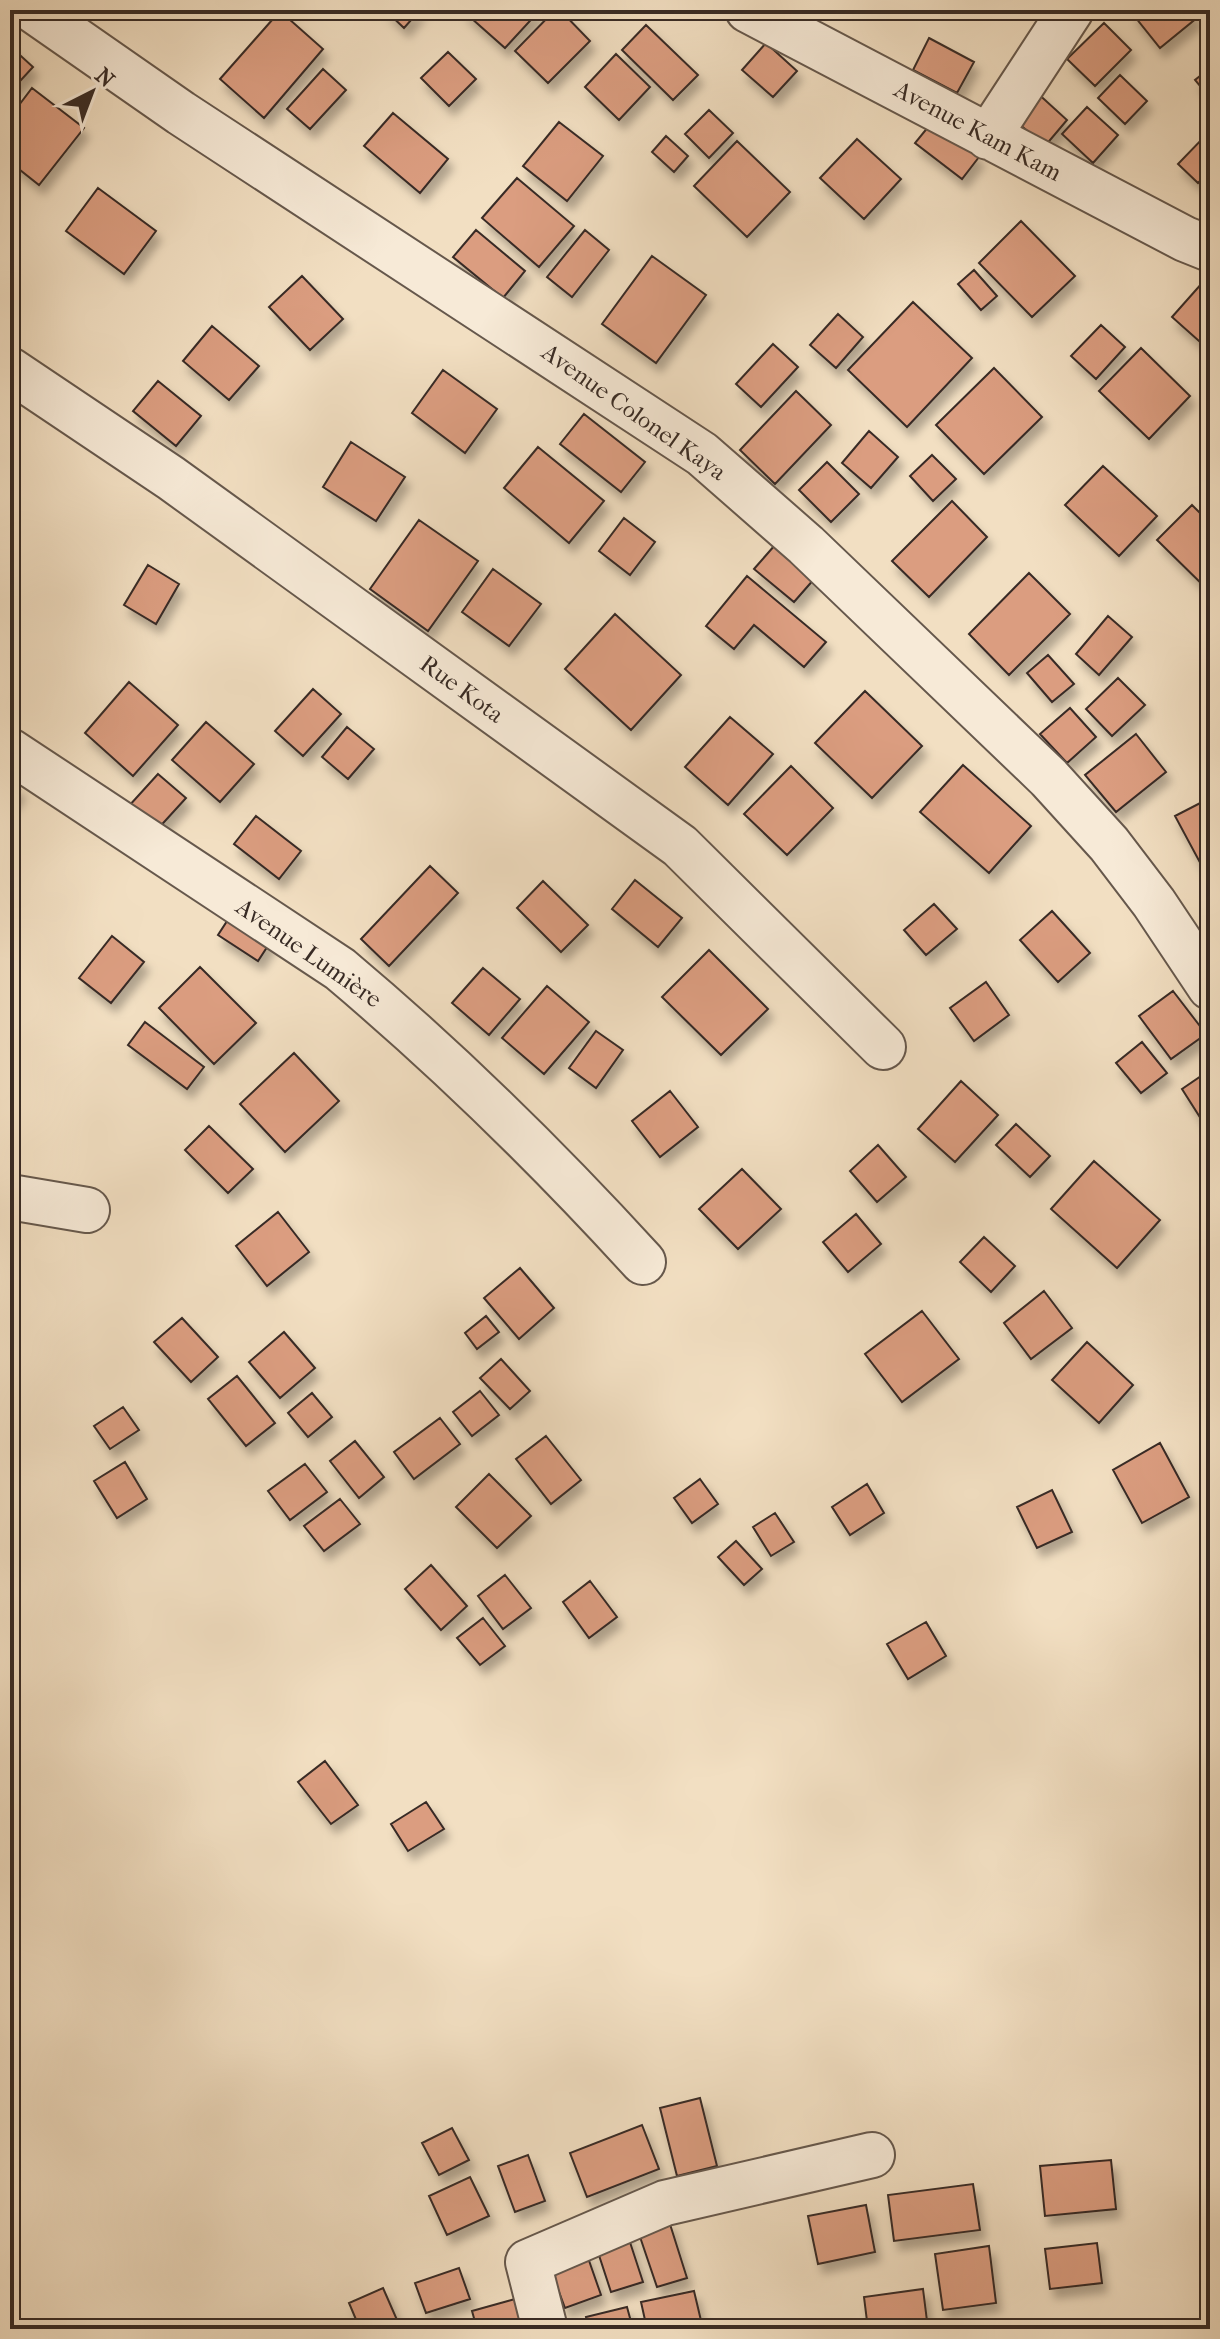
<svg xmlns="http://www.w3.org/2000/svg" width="1220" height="2339" viewBox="0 0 1220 2339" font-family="'IM FELL French Canon',serif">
  <defs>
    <filter id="shadow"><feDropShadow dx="5" dy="9" stdDeviation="4" flood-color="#0004"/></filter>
  </defs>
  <rect width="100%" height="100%" fill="#f2dfc2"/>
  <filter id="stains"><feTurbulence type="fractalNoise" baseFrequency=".0025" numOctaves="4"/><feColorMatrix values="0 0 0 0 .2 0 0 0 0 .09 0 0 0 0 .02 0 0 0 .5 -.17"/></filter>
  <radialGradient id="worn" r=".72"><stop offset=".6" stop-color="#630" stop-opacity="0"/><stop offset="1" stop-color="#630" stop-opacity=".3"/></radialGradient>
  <path fill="#db9d80" stroke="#382b25" stroke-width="2" filter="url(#shadow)" d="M385 10H420L404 28Z
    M462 10H540L505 48Z
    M555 10H560L590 41 548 83 515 51Z
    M1135 10H1192L1198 17 1160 48 1132 13Z
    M280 11 323 49 264 118 220 79Z
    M1104 23 1131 50 1095 86 1067 59Z
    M646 25 698 75 673 100 622 50Z
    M929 38 974 62 957 93 913 70Z
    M766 43 797 71 773 97 742 70Z
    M10 46 33 67 10 92Z
    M448 52 476 79 449 106 421 78Z
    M616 54 650 87 619 120 585 87Z
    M1210 68V98L1195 80Z
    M323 69 346 90 310 129 287 109Z
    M1120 75 1147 101 1125 124 1098 98Z
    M32 88 84 128 39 185 10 162V117Z
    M1034 90 1067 120 1045 146 1011 117Z
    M1087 107 1118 135 1093 163 1062 134Z
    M709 110 733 133 709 158 685 134Z
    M393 113 448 159 420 193 364 146Z
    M933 121 979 157 962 179 915 143Z
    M559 122 603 156 567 201 523 166Z
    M666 136 688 156 674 172 652 152Z
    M1204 137 1210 142V171L1198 183 1178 164Z
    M857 139 901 179 864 219 820 178Z
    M737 141 790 192 747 237 694 186Z
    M517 178 574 226 539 267 482 218Z
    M98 188 156 231 124 274 66 231Z
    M1021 221 1075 276 1032 317 979 263Z
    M476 230 525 271 503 298 453 257Z
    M585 230 609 250 572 297 547 277Z
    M652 256 706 295 656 363 602 324Z
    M974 270 997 296 981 310 958 284Z
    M302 276 343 319 310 350 269 307Z
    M1203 282 1210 289V346L1208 349 1172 317Z
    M913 302 972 358 907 427 848 370Z
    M838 314 863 337 836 368 810 345Z
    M1101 325 1125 347 1096 379 1071 356Z
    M212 326 259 366 229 400 183 361Z
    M773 344 798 367 761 407 736 384Z
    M1141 348 1190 396 1149 439 1099 391Z
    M994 368 1042 417 984 474 936 425Z
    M443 370 497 409 465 453 412 413Z
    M158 381 201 416 176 446 133 411Z
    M796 391 831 425 775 484 740 450Z
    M584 414 645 462 621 492 560 444Z
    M869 431 898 457 871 488 842 463Z
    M351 442 405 477 376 521 323 487Z
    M538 447 604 501 569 543 504 488Z
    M932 455 956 479 933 501 910 476Z
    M827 462 859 494 831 522 799 490Z
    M1103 466 1157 516 1119 556 1065 505Z
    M952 501 987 537 929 597 892 561Z
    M1192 505 1210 523V592L1157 540Z
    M624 518 655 542 630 575 599 551Z
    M419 520 478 561 428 631 370 589Z
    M775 545 815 578 794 602 754 569Z
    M148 565 179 584 156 624 124 605Z
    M493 569 541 604 509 646 462 612Z
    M1029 573 1070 614 1009 675 969 634Z
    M747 576 826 642 804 667 754 625 734 649 706 626Z
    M615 614 681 675 631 730 565 669Z
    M1108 616 1132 637 1099 675 1076 654Z
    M1048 655 1074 684 1052 702 1027 673Z
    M1118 678 1145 705 1112 736 1086 709Z
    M129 682 178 725 133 776 85 733Z
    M313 689 341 714 303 756 275 731Z
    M865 691 922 746 872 798 815 743Z
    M1070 708 1096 737 1067 763 1040 734Z
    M730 717 773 754 728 805 685 767Z
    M206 722 254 764 220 802 172 760Z
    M347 727 374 749 348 779 322 757Z
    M1136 734 1166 772 1116 812 1085 775Z
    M963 765 1031 826 989 873 920 812Z
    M791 766 833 808 787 855 744 814Z
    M158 774 186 798 155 832 128 807Z
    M10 783 20 790 10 804Z
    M1210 798V867L1204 870 1175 816Z
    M256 816 301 851 279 879 234 844Z
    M430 866 458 893 389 966 361 939Z
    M635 880 682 918 658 947 612 909Z
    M543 881 588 925 561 952 517 908Z
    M934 904 957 929 926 955 904 930Z
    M1052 911 1090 953 1058 982 1020 940Z
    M231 915 271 941 258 961 218 935Z
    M112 936 144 962 111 1003 79 978Z
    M709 950 768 1009 721 1055 662 997Z
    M200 967 256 1023 214 1064 159 1008Z
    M483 968 520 999 489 1035 452 1003Z
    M986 982 1009 1015 974 1041 950 1008Z
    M547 986 589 1022 544 1074 502 1038Z
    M1173 991 1206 1034 1171 1059 1139 1016Z
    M145 1022 204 1067 187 1089 128 1045Z
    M596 1031 623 1050 596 1088 569 1068Z
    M1142 1042 1167 1073 1141 1093 1116 1063Z
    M294 1053 339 1101 285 1152 240 1104Z
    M1210 1070V1133L1182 1089Z
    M961 1081 998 1115 955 1162 918 1129Z
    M670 1091 698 1127 660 1157 632 1121Z
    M1016 1124 1050 1156 1030 1177 996 1145Z
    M209 1126 253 1169 228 1193 185 1150Z
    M878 1145 906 1177 877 1202 850 1171Z
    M1094 1161 1160 1220 1117 1268 1051 1209Z
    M742 1169 781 1209 738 1249 699 1209Z
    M278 1212 309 1252 267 1286 236 1246Z
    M856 1214 881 1244 848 1272 823 1242Z
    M984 1237 1015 1266 991 1292 960 1262Z
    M520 1268 554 1308 519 1339 484 1298Z
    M1044 1291 1072 1328 1031 1359 1004 1323Z
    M922 1311 959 1359 902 1402 865 1354Z
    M486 1316 499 1332 477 1349 465 1333Z
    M182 1318 218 1357 191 1382 154 1342Z
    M284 1332 315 1368 280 1398 249 1362Z
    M1087 1342 1133 1385 1099 1423 1052 1380Z
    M501 1359 530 1391 510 1409 480 1378Z
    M237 1376 275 1423 246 1446 208 1399Z
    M480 1391 499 1415 472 1436 453 1412Z
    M312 1393 332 1417 308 1437 288 1413Z
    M123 1407 139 1430 110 1449 94 1426Z
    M440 1418 460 1444 414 1479 394 1452Z
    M546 1436 581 1480 551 1504 516 1459Z
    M355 1441 384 1477 359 1498 330 1461Z
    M1160 1443 1189 1497 1142 1523 1113 1470Z
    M125 1462 147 1499 117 1518 94 1481Z
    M305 1464 327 1492 290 1520 268 1491Z
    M489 1474 531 1516 497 1548 456 1507Z
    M700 1479 718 1504 692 1523 674 1498Z
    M867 1484 884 1513 850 1535 832 1507Z
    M1052 1490 1072 1532 1037 1548 1017 1507Z
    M340 1499 360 1524 324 1551 304 1526Z
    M775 1513 794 1542 771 1556 753 1527Z
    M736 1541 762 1569 744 1585 718 1557Z
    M431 1565 467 1606 441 1630 405 1589Z
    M505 1575 531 1608 503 1629 478 1596Z
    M590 1581 617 1617 589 1638 563 1602Z
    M483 1618 505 1646 480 1665 457 1638Z
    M926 1622 946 1656 908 1679 887 1644Z
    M325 1761 358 1805 331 1824 298 1782Z
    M426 1802 444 1829 408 1851 391 1824Z
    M700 2098 717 2166 677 2176 660 2108Z
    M642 2125 659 2169 587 2197 570 2153Z
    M452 2128 469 2160 439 2175 422 2143Z
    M528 2155 545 2201 515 2212 498 2166Z
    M1111 2160 1116 2209 1045 2216 1040 2166Z
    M470 2177 489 2216 447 2235 429 2196Z
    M973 2184 980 2230 894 2241 888 2195Z
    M866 2205 875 2252 818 2264 808 2216Z
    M669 2221 687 2278 657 2287 638 2231Z
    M626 2230 643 2282 611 2292 594 2240Z
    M1097 2243 1102 2283 1050 2289 1045 2249Z
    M989 2246 996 2303 943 2310 935 2254Z
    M586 2252 601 2295 565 2308 549 2265Z
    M459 2268 470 2299 426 2313 415 2283Z
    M383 2288 401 2329H360L349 2303Z
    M923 2289 928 2329H868L864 2297Z
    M694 2291 703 2329H647L641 2302Z
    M515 2299 523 2326 513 2329H477L472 2311Z
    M627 2307 633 2329H589L586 2317Z"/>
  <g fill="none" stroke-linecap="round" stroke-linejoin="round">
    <defs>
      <path id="minor" d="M33 10 181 113 702 454 806 545 1049 778 1109 844 1154 903 1210 987
        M748 10 1185 239 1210 249
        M988 137 1071 10
        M10 370 171 478 680 846 883 1047
        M10 751 340 969C447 1059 548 1158 643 1262
        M10 1197 87 1210
        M545 2329 528 2262 665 2203 872 2155"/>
    </defs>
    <use href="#minor" stroke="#66584c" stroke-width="48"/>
    <use href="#minor" stroke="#f7ead7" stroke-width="44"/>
  </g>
  <g text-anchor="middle" stroke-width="6" stroke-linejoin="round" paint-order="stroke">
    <g font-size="24" fill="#382b25" stroke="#f7ead7">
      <text transform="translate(978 131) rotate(28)" y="8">Avenue Kam Kam</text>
      <text transform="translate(634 412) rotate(35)" y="8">Avenue Colonel Kaya</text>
      <text transform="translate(462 689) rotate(36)" y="8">Rue Kota</text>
      <text transform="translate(309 953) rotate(35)" y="8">Avenue Lumière</text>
    </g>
  </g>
  <rect width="1220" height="2339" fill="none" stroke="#f2dfc2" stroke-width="40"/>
  <rect x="12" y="12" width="1196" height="2315" fill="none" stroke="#382b25" stroke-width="4"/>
  <rect x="20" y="20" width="1180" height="2299" fill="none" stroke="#382b25" stroke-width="2"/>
  <g transform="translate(92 92) rotate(42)" stroke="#f7ead7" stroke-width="6" paint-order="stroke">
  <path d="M0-6L14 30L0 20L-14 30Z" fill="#382b25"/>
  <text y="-12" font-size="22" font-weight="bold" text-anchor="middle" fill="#382b25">N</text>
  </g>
  <rect width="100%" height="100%" filter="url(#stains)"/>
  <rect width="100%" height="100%" fill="url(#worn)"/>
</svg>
